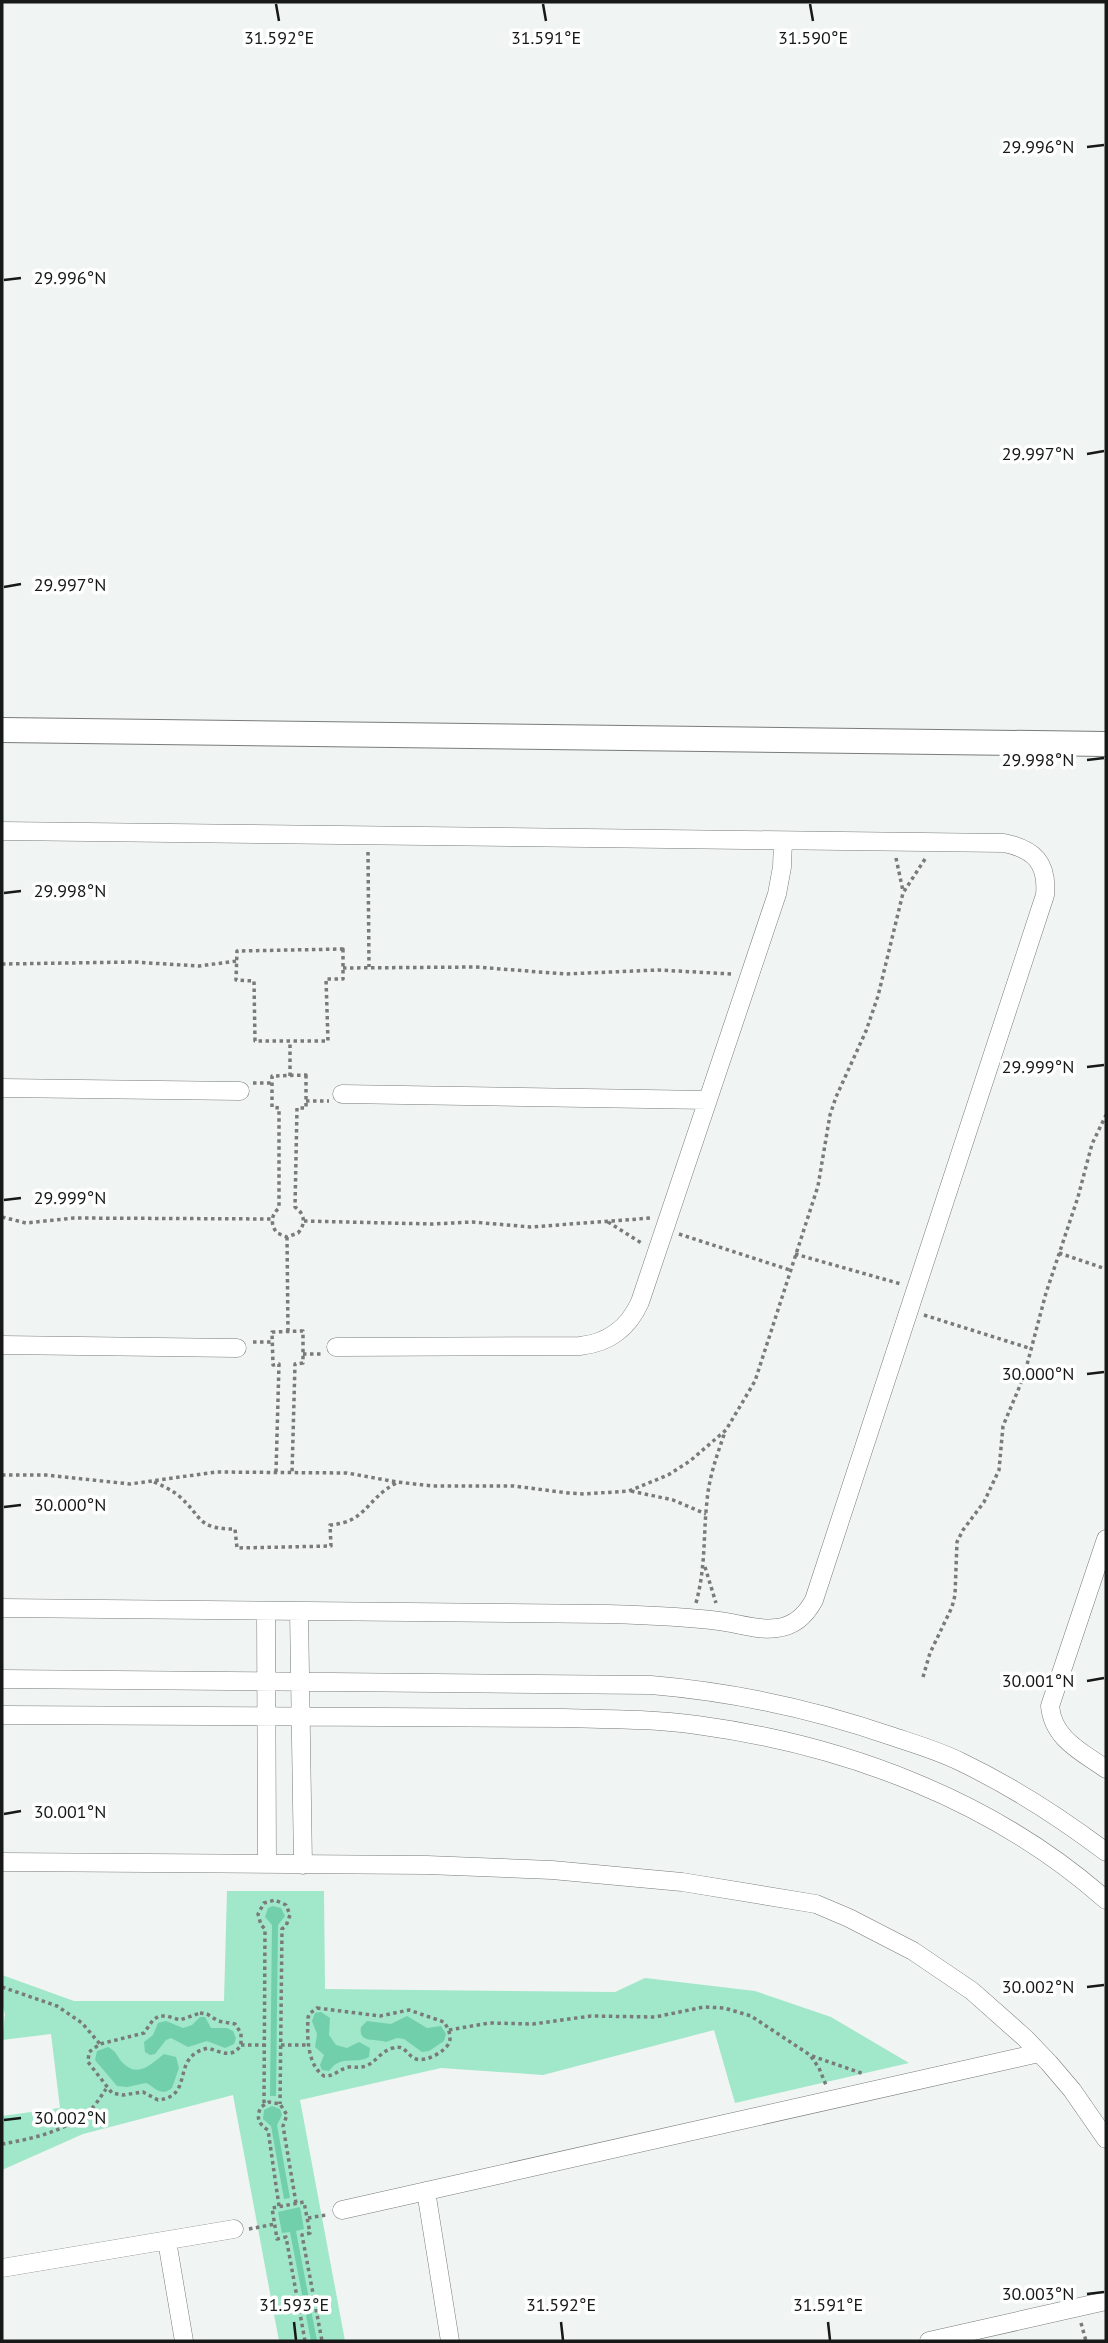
<svg xmlns="http://www.w3.org/2000/svg" width="1108" height="2343" viewBox="0 0 1108 2343" font-family="'PT Sans',sans-serif">
  <rect width="100%" height="100%" fill="#f0f4f2"/>
  <path fill="#a1e7ca" d="M227 1891H324L325 1989 615 1992 645 1978 755 1991 831 2017 909 2063 735 2103 714 2030 543 2075 441 2068 300 2100 345 2341H279L233 2095 83 2134 2 2170V2116L60 2108 51 2034 2 2040 5 2014 2 2004V1975L74 2001H224Z"/>
  <path fill="#72cfab" d="M273 1906 281 1908 285 1916 278 1925 276 2096H270L272 1925 265 1917 268 1908Z
    M321 2012 330 2018 329 2035 336 2045 347 2048 359 2042 370 2048 369 2057C355 2065 341 2054 329 2071L322 2070 320 2065 324 2055 315 2047 317 2034 312 2021 315 2013Z
    M407 2016 427 2028 441 2026 446 2034 444 2041 429 2051 422 2052 404 2039 397 2038 386 2042C375 2038 358 2044 361 2027L367 2021 391 2024Z
    M200 2017H205L211 2028H227L233 2031 236 2038 234 2044 225 2048 207 2041 188 2047 171 2038 166 2040 155 2054 150 2055 145 2052 144 2042 153 2035 158 2023 166 2021 183 2028 192 2025Z
    M108 2047C117 2051 117 2058 124 2064 139 2078 152 2063 164 2054L176 2057 179 2068 172 2088C161 2097 156 2088 146 2083L127 2087 117 2086 95 2060 97 2051Z
    M272 2106 280 2109 282 2115 277 2125 290 2198 284 2199 271 2126 263 2119 264 2110Z
    M300 2207 304 2229 296 2231 317 2341H311L290 2232 282 2233 278 2212Z"/>
  <g fill="none" stroke-linecap="round" stroke-linejoin="round">
    <defs>
      <path id="street" d="M2 831 1004 843C1034 849 1048 863 1045 895L814 1600C806 1615 795 1626 777 1628 758 1631 737 1623 719 1621 681 1616 643 1615 606 1614L2 1608
        M2 1088 240 1091
        M342 1094 708 1100
        M2 1345 237 1348
        M336 1347 580 1346C608 1343 628 1329 640 1302L777 894 782 867 783 841
        M1106 1539 1050 1706C1053 1739 1082 1752 1106 1769
        M266 1611 267 1864
        M299 1611 303 1865
        M2 1679 651 1685C733 1692 813 1709 891 1736 915 1744 939 1751 961 1762 1013 1787 1061 1818 1106 1852
        M2 1715 564 1718C608 1719 653 1719 697 1725 845 1745 993 1800 1106 1900
        M2 1862 427 1865 552 1870 682 1882 816 1904 849 1918 913 1951 972 1991 1025 2038 1049 2063 1072 2090 1106 2139
        M426 2191 450 2341
        M342 2210 1039 2053
        M167 2241 184 2341
        M2 2268 234 2229
        M929 2341 1106 2301"/>
      <path id="secondary" d="M2 730 1106 744"/>
    </defs>
    <use href="#street" stroke="#787b7a" stroke-width="19"/>
    <use href="#secondary" stroke="#787b7a" stroke-width="26"/>
    <path stroke="#797b7a" stroke-width="3.5" stroke-dasharray="3.5 3.5" stroke-linecap="butt" d="M368 852 369 967
      M896 858 903 891
      M343 949V979H326L328 1041H255L254 981 236 980 237 951Z
      M2 964 133 962 199 966 237 961
      M343 968 476 967 565 974 658 970 732 974
      M306 1075V1108H297L295 1207C305 1214 306 1224 298 1233L287 1237 277 1233C270 1224 271 1215 279 1208V1108L272 1107V1076Z
      M290 1076V1041
      M253 1083H272
      M306 1101H329
      M2 1217 26 1223 74 1218 272 1219
      M304 1221 432 1224 472 1222 531 1227 651 1218
      M608 1222 643 1244
      M679 1234 790 1270
      M287 1237 288 1331
      M1059 1253 1106 1269
      M795 1254 901 1284
      M924 1315 1032 1349
      M253 1342H272
      M303 1354H322
      M276 1472 279 1364 273 1365 272 1332 303 1331V1363L295 1364 292 1473
      M2 1475H46L130 1484 216 1472 347 1473 397 1482 433 1486H514L568 1493 584 1494 629 1491 668 1475 690 1461 726 1430 755 1381 818 1186 830 1115 836 1097 866 1031 878 996 903 893 925 859
      M154 1482C163 1486 172 1490 179 1496 203 1517 196 1529 235 1529L237 1548 331 1546 330 1525C367 1522 365 1500 396 1483
      M631 1491 673 1500 706 1514
      M705 1567 716 1603
      M696 1603C706 1566 703 1537 707 1501 709 1477 717 1455 725 1432
      M923 1677 930 1653 952 1607 955 1595 957 1542 963 1530 984 1502 999 1470 1003 1426 1024 1376 1046 1293 1078 1197 1092 1144 1106 1115
      M2 1987 57 2006 82 2023 100 2044
      M317 2008 380 2016 409 2010 444 2022C448 2028 452 2036 449 2043 445 2052 426 2062 416 2059 406 2055 405 2044 393 2048 381 2051 376 2062 366 2066 360 2068 355 2067 349 2067 339 2069 334 2077 324 2076 307 2065 307 2036 308 2018L309 2014Z
      M200 2013 207 2014 218 2021 235 2024 241 2033V2045C232 2059 221 2052 208 2048 169 2057 196 2096 158 2100L143 2092 123 2095 112 2093 88 2062 89 2052 100 2044 144 2033 153 2020 159 2016H167L180 2020Z
      M449 2030 489 2023 533 2024 591 2016 655 2017 704 2007 724 2008 751 2016 810 2055 819 2068 826 2085
      M241 2045H265
      M281 2045H310
      M812 2056 864 2074
      M264 2103 265 1929 261 1925 258 1914 264 1903 275 1900 286 1905 290 1915 286 1926 282 1929 280 2104
      M2 2144C32 2139 66 2131 89 2111 96 2105 101 2096 106 2089
      M279 2206 268 2130C258 2124 256 2117 261 2107L269 2102 280 2104 287 2115 283 2126 296 2203
      M308 2218 326 2215
      M249 2229 275 2224
      M1081 2323 1086 2341
      M305 2341 286 2237 277 2239 272 2208 304 2202 310 2233 302 2235 322 2341"/>
    <use href="#street" stroke="#fff" stroke-width="18"/>
    <use href="#secondary" stroke="#fff" stroke-width="24"/>
  </g>
  <path fill="none" stroke="#171818" stroke-width="2.5" d="M276 4 279 21M543 4 546 21M810 4 813 21M1087 147 1104 145M4 280 21 278M1087 454 1104 451M4 587 21 584M1087 760 1104 758M4 893 21 891M1087 1067 1104 1065M4 1200 21 1198M1087 1374 1104 1372M4 1507 21 1505M1087 1681 1104 1678M4 1814 21 1811M1087 1987 1104 1985M4 2120 21 2118M1087 2294 1104 2292M294 2322 296 2340M561 2322 563 2340M828 2322 830 2340"/>
  <g font-size="18" text-anchor="middle" fill="#171818" stroke="#fff" stroke-width="7" stroke-linejoin="round" paint-order="stroke">
    <text x="279" y="44">31.592°E</text>
    <text x="546" y="44">31.591°E</text>
    <text x="813" y="44">31.590°E</text>
    <text x="1038" y="153">29.996°N</text>
    <text x="70" y="284">29.996°N</text>
    <text x="1038" y="460">29.997°N</text>
    <text x="70" y="591">29.997°N</text>
    <text x="1038" y="766">29.998°N</text>
    <text x="70" y="897">29.998°N</text>
    <text x="1038" y="1073">29.999°N</text>
    <text x="70" y="1204">29.999°N</text>
    <text x="1038" y="1380">30.000°N</text>
    <text x="70" y="1511">30.000°N</text>
    <text x="1038" y="1687">30.001°N</text>
    <text x="70" y="1818">30.001°N</text>
    <text x="1038" y="1993">30.002°N</text>
    <text x="70" y="2124">30.002°N</text>
    <text x="1038" y="2300">30.003°N</text>
    <text x="294" y="2311">31.593°E</text>
    <text x="561" y="2311">31.592°E</text>
    <text x="828" y="2311">31.591°E</text>
  </g>
  <rect width="1108" height="2343" fill="none" stroke="#171818" stroke-width="7"/>
</svg>
